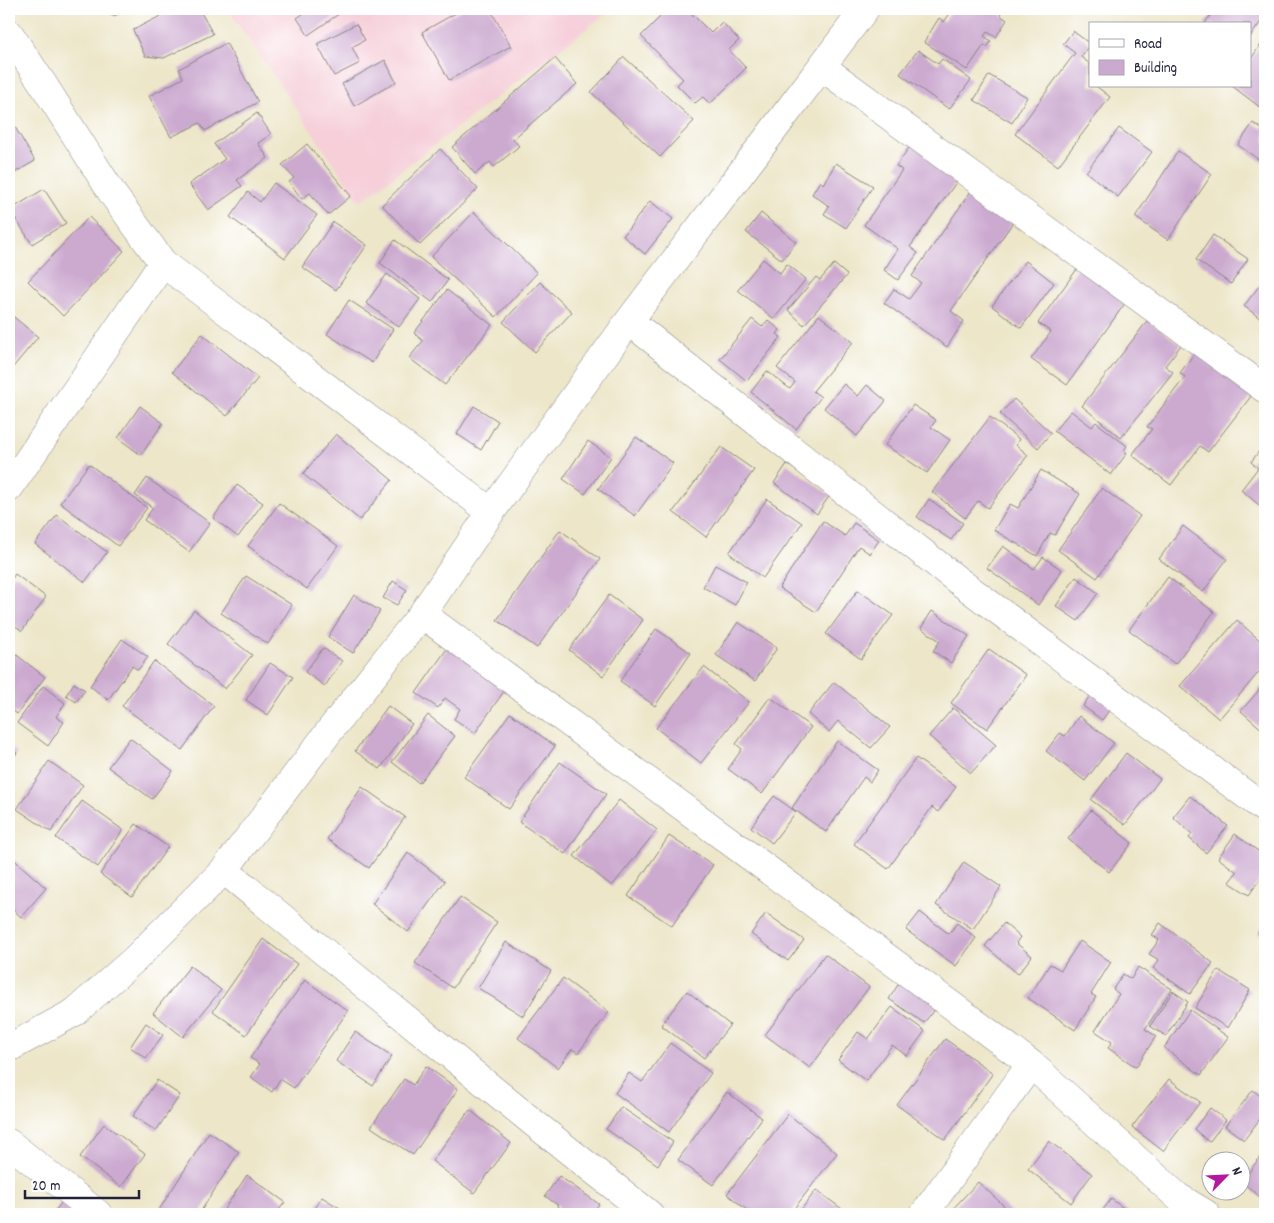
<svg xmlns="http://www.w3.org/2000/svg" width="1274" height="1223" viewBox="0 0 1274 1223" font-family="Dekko,sans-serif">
  <rect width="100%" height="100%" fill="#fff"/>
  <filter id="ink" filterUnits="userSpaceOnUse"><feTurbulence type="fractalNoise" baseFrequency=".02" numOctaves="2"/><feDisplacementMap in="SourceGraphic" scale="10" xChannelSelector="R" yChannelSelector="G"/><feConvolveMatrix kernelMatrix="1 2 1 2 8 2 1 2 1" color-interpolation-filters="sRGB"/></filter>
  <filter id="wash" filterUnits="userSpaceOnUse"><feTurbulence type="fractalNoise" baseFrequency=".0096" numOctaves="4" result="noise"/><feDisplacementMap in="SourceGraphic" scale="20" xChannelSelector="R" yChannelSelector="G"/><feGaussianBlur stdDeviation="1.12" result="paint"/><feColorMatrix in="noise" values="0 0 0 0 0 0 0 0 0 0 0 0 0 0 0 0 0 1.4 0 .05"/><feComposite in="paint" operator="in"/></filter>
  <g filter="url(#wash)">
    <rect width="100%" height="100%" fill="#ede6c9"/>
    <path fill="#f6cfd9" d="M228 9H612L360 202Z"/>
    <g id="blocks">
      <path fill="#ccaad0" d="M103 9H128L114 16Z
        M174 9H199L213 34 164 58 145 56 133 30Z
        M310 9H346L308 35 297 18Z
        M463 9H490L511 46 449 80 422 32Z
        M668 9H687L711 33 722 22 739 40 729 50 746 68 710 104 703 97 695 103 677 85 683 79 641 36Z
        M953 9H1004L1000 15 1007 20 996 37 987 32 984 36 991 41 987 47 984 45 967 70 924 42 939 18 944 22Z
        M1215 9H1265V16L1250 37V24H1204Z
        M356 24 365 40 352 47 360 63 334 76 317 44Z
        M1073 31 1090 44 1081 57 1090 64V86H1096L1110 97 1058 166 1015 134 1075 53 1063 44Z
        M1265 39V111L1232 86H1250V60Z
        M226 43 258 102 205 131 200 123 171 137 149 96 183 78 179 69Z
        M918 50 938 64 942 59 971 80 949 109 900 74Z
        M624 57 694 121 660 157 591 92Z
        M555 58 577 84 513 139 519 146 494 167 490 162 475 174 452 147Z
        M385 60 396 82 354 106 342 84Z
        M989 75 1027 97 1012 123 974 100Z
        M257 113 271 134 258 143 268 158 237 180 242 186 208 210 189 184 225 159 214 144Z
        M12 122 35 161 9 176V124Z
        M1253 123 1262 129 1265 124V164L1238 145Z
        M1119 128 1152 152 1118 197 1086 172Z
        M915 139 960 177 910 247 918 253 898 280 884 270 898 249 864 225 902 170 896 166Z
        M307 144 351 196 328 215 310 193 302 199 289 182 294 178 282 165Z
        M440 149 478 189 420 245 382 205Z
        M1178 151 1212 174 1168 240 1135 217Z
        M836 163 873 186 846 228 824 214 829 206 812 194 820 181 823 184Z
        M274 183 317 215 285 258 230 217 248 192 260 202Z
        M973 188 1016 218 951 311 964 321 947 347 884 303 894 289 909 299 921 283 912 276Z
        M44 189 66 223 32 244 10 210Z
        M650 201 673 219 645 254 623 236Z
        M474 212 537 273 496 317 431 257Z
        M761 213 796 242 782 260 746 232Z
        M89 217 124 251 63 316 28 281Z
        M333 222 367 245 336 290 302 267Z
        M1213 235 1248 259 1231 284 1196 260Z
        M395 240 448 280 432 302 380 263Z
        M763 259 780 273 787 264 806 279 774 319 738 290Z
        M1026 261 1054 283 1021 328 992 306Z
        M834 264 847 275 804 325 788 310 816 277 820 280Z
        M1080 265 1128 299 1067 385 1031 359 1051 332 1038 323Z
        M387 274 420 299 399 327 366 303Z
        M1265 278V322L1244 306Z
        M540 282 572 312 535 352 503 322Z
        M447 290 492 325 445 385 409 358 423 341 414 333Z
        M349 300 393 329 372 363 327 334Z
        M9 313 38 337 9 372Z
        M819 315 853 342 813 391 821 397 796 429 751 392 767 371 790 389 795 382 777 368Z
        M752 319 762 327 768 320 780 330 777 334 781 337 747 381 720 359Z
        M1148 320 1181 345 1165 366 1173 372 1121 438 1082 406Z
        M202 334 258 378 227 416 172 372Z
        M1196 351 1252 395 1208 452 1200 446 1171 485 1132 455 1152 429 1147 427 1185 377 1180 373Z
        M844 384 858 396 867 385 886 401 857 436 824 408Z
        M1014 399 1051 433 1038 448 1000 414Z
        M913 405 936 420 931 427 950 440 927 473 885 445Z
        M140 406 163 423 141 455 118 438Z
        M474 406 498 421 481 450 457 434Z
        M1071 411 1092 427 1096 422 1127 446 1124 450 1127 453 1111 475 1054 431Z
        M990 417 1019 439 1016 445 1028 455 988 508 978 501 965 518 932 492Z
        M336 434 392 480 360 520 303 474Z
        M636 437 673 463 635 516 598 489Z
        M588 441 611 457 585 494 563 479Z
        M1265 443V510L1241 490 1258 468 1251 462Z
        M721 447 754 470 706 537 673 512Z
        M89 464 147 508 118 546 60 503Z
        M787 464 830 495 817 514 774 483Z
        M1041 470 1080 494 1055 535 1050 533 1037 556 994 530 1010 504 1018 508Z
        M147 478 210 523 189 552 144 520 153 508 135 495Z
        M237 485 263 503 238 537 213 518Z
        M1102 488 1140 516 1097 578 1058 550Z
        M767 499 802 523 763 578 729 553Z
        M929 499 963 523 951 540 917 517Z
        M279 503 338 546 307 589 248 546Z
        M57 515 107 552 85 582 35 544Z
        M823 521 845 536 854 523 879 540 870 554 859 546 816 612 779 588Z
        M1183 526 1227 559 1203 592 1159 559Z
        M560 530 600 559 537 648 497 620Z
        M1003 546 1034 569 1043 557 1062 570 1038 605 987 568Z
        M715 565 747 582 735 605 703 587Z
        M15 574 46 597 22 631 9 621V583Z
        M246 576 292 605 268 644 221 613Z
        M1076 577 1098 593 1078 621 1056 606Z
        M1168 577 1214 612 1175 664 1129 630Z
        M393 581 407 590 397 605 383 598Z
        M858 590 893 615 861 659 826 634Z
        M354 595 380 611 353 653 328 637Z
        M609 595 643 620 603 676 569 650Z
        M194 610 252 655 225 689 168 644Z
        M932 611 969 636 951 663 933 651 940 641 921 628Z
        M1237 620 1265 645V665L1219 719 1180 686Z
        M738 622 777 648 755 681 716 655Z
        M656 629 691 653 655 706 620 681Z
        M122 639 148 657 138 670 132 666 108 700 90 686Z
        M451 643 509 684 475 733 454 719 460 709 445 698 438 708 416 693Z
        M323 648 342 661 325 686 305 672Z
        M9 649 45 677 17 714 9 708Z
        M989 649 1026 675 987 729 951 703Z
        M154 661 214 706 182 750 122 706Z
        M270 663 293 677 268 715 246 700Z
        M704 667 749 702 701 763 656 728Z
        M834 682 890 727 871 748 838 721 829 732 808 714Z
        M74 683 85 690 76 702 66 695Z
        M1265 683V732L1241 711Z
        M43 686 65 703 56 717 64 722 48 746 17 723Z
        M1093 691 1113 705 1102 720 1083 706Z
        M770 697 811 727 762 794 728 769 742 749 736 744Z
        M388 706 412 724 380 769 355 751Z
        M953 708 996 745 971 773 929 736Z
        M510 713 555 746 509 809 464 777Z
        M428 715 455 736 419 783 392 762Z
        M1079 716 1114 743 1085 781 1046 751 1060 733 1065 736Z
        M130 738 173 771 152 799 108 767Z
        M837 741 878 770 870 782 864 777 826 832 792 808Z
        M9 746 17 753 9 762Z
        M1126 753 1160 779 1125 825 1091 800Z
        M916 758 956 787 938 812 932 807 888 869 854 844Z
        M49 761 83 785 51 832 17 809Z
        M560 762 606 794 565 854 519 822Z
        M362 787 405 817 369 868 327 839Z
        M774 796 796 812 772 843 751 827Z
        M1190 796 1228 826 1206 853 1189 838 1192 834 1173 817Z
        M619 800 657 830 612 886 574 856Z
        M82 801 123 830 98 867 56 838Z
        M1091 810 1132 843 1109 872 1068 839Z
        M136 824 168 847 132 897 100 874Z
        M1235 834 1265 856V872L1249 895 1229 882 1237 872 1218 858Z
        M669 836 713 865 672 926 628 896Z
        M408 853 445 881 408 932 372 904Z
        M9 855 46 888 21 917 9 906Z
        M964 862 1001 887 973 929 936 905Z
        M460 897 497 922 453 988 415 963Z
        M920 912 949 934 957 923 976 938 956 966 906 930Z
        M766 913 804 940 788 961 751 934Z
        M1004 923 1020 937 1016 943 1032 956 1018 974 985 946Z
        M1160 923 1213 963 1190 994 1153 968 1159 960 1149 954 1159 940 1152 935Z
        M1265 924V939L1258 933Z
        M263 939 297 964 246 1035 213 1011Z
        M1080 941 1111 962 1091 994 1096 997 1075 1030 1028 998 1050 964 1061 970Z
        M506 942 551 971 523 1016 478 988Z
        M825 954 869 987 810 1068 765 1035Z
        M190 966 221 990 183 1037 153 1013Z
        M1138 967 1172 989 1145 1029 1156 1036 1136 1067 1108 1048 1112 1042 1095 1031 1119 994 1113 989 1123 974 1131 979Z
        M1218 970 1250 990 1228 1028 1195 1008Z
        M903 977 939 1003 924 1023 889 999Z
        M563 978 609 1012 578 1053 572 1049 558 1068 518 1038Z
        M305 980 348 1011 294 1088 280 1079 272 1092 251 1077 260 1064 250 1058Z
        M687 991 730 1025 704 1058 661 1025Z
        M1173 991 1188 1002 1166 1036 1150 1026Z
        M892 1007 925 1031 907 1056 892 1045 866 1081 838 1060 858 1032 868 1039Z
        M1190 1010 1228 1037 1201 1075 1164 1048Z
        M146 1023 163 1035 146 1058 130 1047Z
        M355 1032 392 1056 373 1086 336 1061Z
        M945 1039 993 1073 945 1140 897 1105Z
        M670 1043 711 1073 669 1132 615 1093 629 1073 642 1082Z
        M426 1066 458 1089 413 1155 371 1127 404 1079 413 1085Z
        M1169 1079 1200 1102 1163 1151 1132 1127Z
        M157 1080 180 1095 156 1131 133 1116Z
        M1253 1090 1265 1100V1112L1244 1140 1225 1126Z
        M727 1092 762 1118 713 1185 678 1160Z
        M621 1107 673 1142 658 1165 606 1129Z
        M1210 1108 1226 1120 1209 1142 1194 1129Z
        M470 1110 511 1143 474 1193 432 1161Z
        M788 1114 837 1153 790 1214H752L727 1194Z
        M104 1124 145 1154 121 1187 80 1157Z
        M209 1132 239 1152 199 1214H187L180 1209 177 1214H159L157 1213Z
        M1049 1141 1092 1174 1071 1203 1028 1169Z
        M1265 1150V1201L1242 1182Z
        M247 1175 285 1202 276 1214H221Z
        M559 1176 599 1204 592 1214H553L559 1206 545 1196Z
        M978 1182 1013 1214H948Z
        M816 1190 849 1214H798Z
        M322 1197 349 1214H310Z
        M1111 1199 1132 1214H1100Z
        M63 1200 82 1214H53Z"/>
    </g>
  </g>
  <g filter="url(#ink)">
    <use href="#blocks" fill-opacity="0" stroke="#888482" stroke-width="1"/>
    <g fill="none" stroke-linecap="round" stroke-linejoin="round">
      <defs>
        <path id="street" d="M9 33 43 84 114 196 163 263 491 512
          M822 67 1265 389
          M629 321 956 579 1265 809
          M9 488 163 263
          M422 614 1031 1064 1178 1197 1206 1214
          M224 870 535 1124 649 1214
          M9 1048 75 1012 135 959 224 870 331 729 422 614 491 512 629 321 865 9
          M9 1143 98 1214
          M924 1214 1031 1064"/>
      </defs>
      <use href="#street" stroke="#888482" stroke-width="29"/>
      <use href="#street" stroke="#fff" stroke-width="28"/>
    </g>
  </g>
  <rect width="1274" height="1223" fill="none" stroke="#fff" stroke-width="30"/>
  <rect x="1089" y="22" width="162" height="65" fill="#ffffff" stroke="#a7a7b1"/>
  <rect x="1099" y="39" width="25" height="8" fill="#ffffff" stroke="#a7a7b1"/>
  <text x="1134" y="48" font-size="15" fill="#22223b">Road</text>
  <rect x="1099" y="60" width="25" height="15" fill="#ccaad0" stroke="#a7a7b1"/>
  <text x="1134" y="72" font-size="15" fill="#22223b">Building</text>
  <g transform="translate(1226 1176) rotate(66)"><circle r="24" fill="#ffffff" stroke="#a7a7b1"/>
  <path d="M0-4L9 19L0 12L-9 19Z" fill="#b5179e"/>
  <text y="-8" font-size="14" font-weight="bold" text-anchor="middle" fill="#22223b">N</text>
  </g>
  <path d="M25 1190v8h114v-8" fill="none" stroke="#22223b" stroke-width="2.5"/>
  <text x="32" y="1190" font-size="15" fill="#22223b" stroke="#ffffff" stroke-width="4" paint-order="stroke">20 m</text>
</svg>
